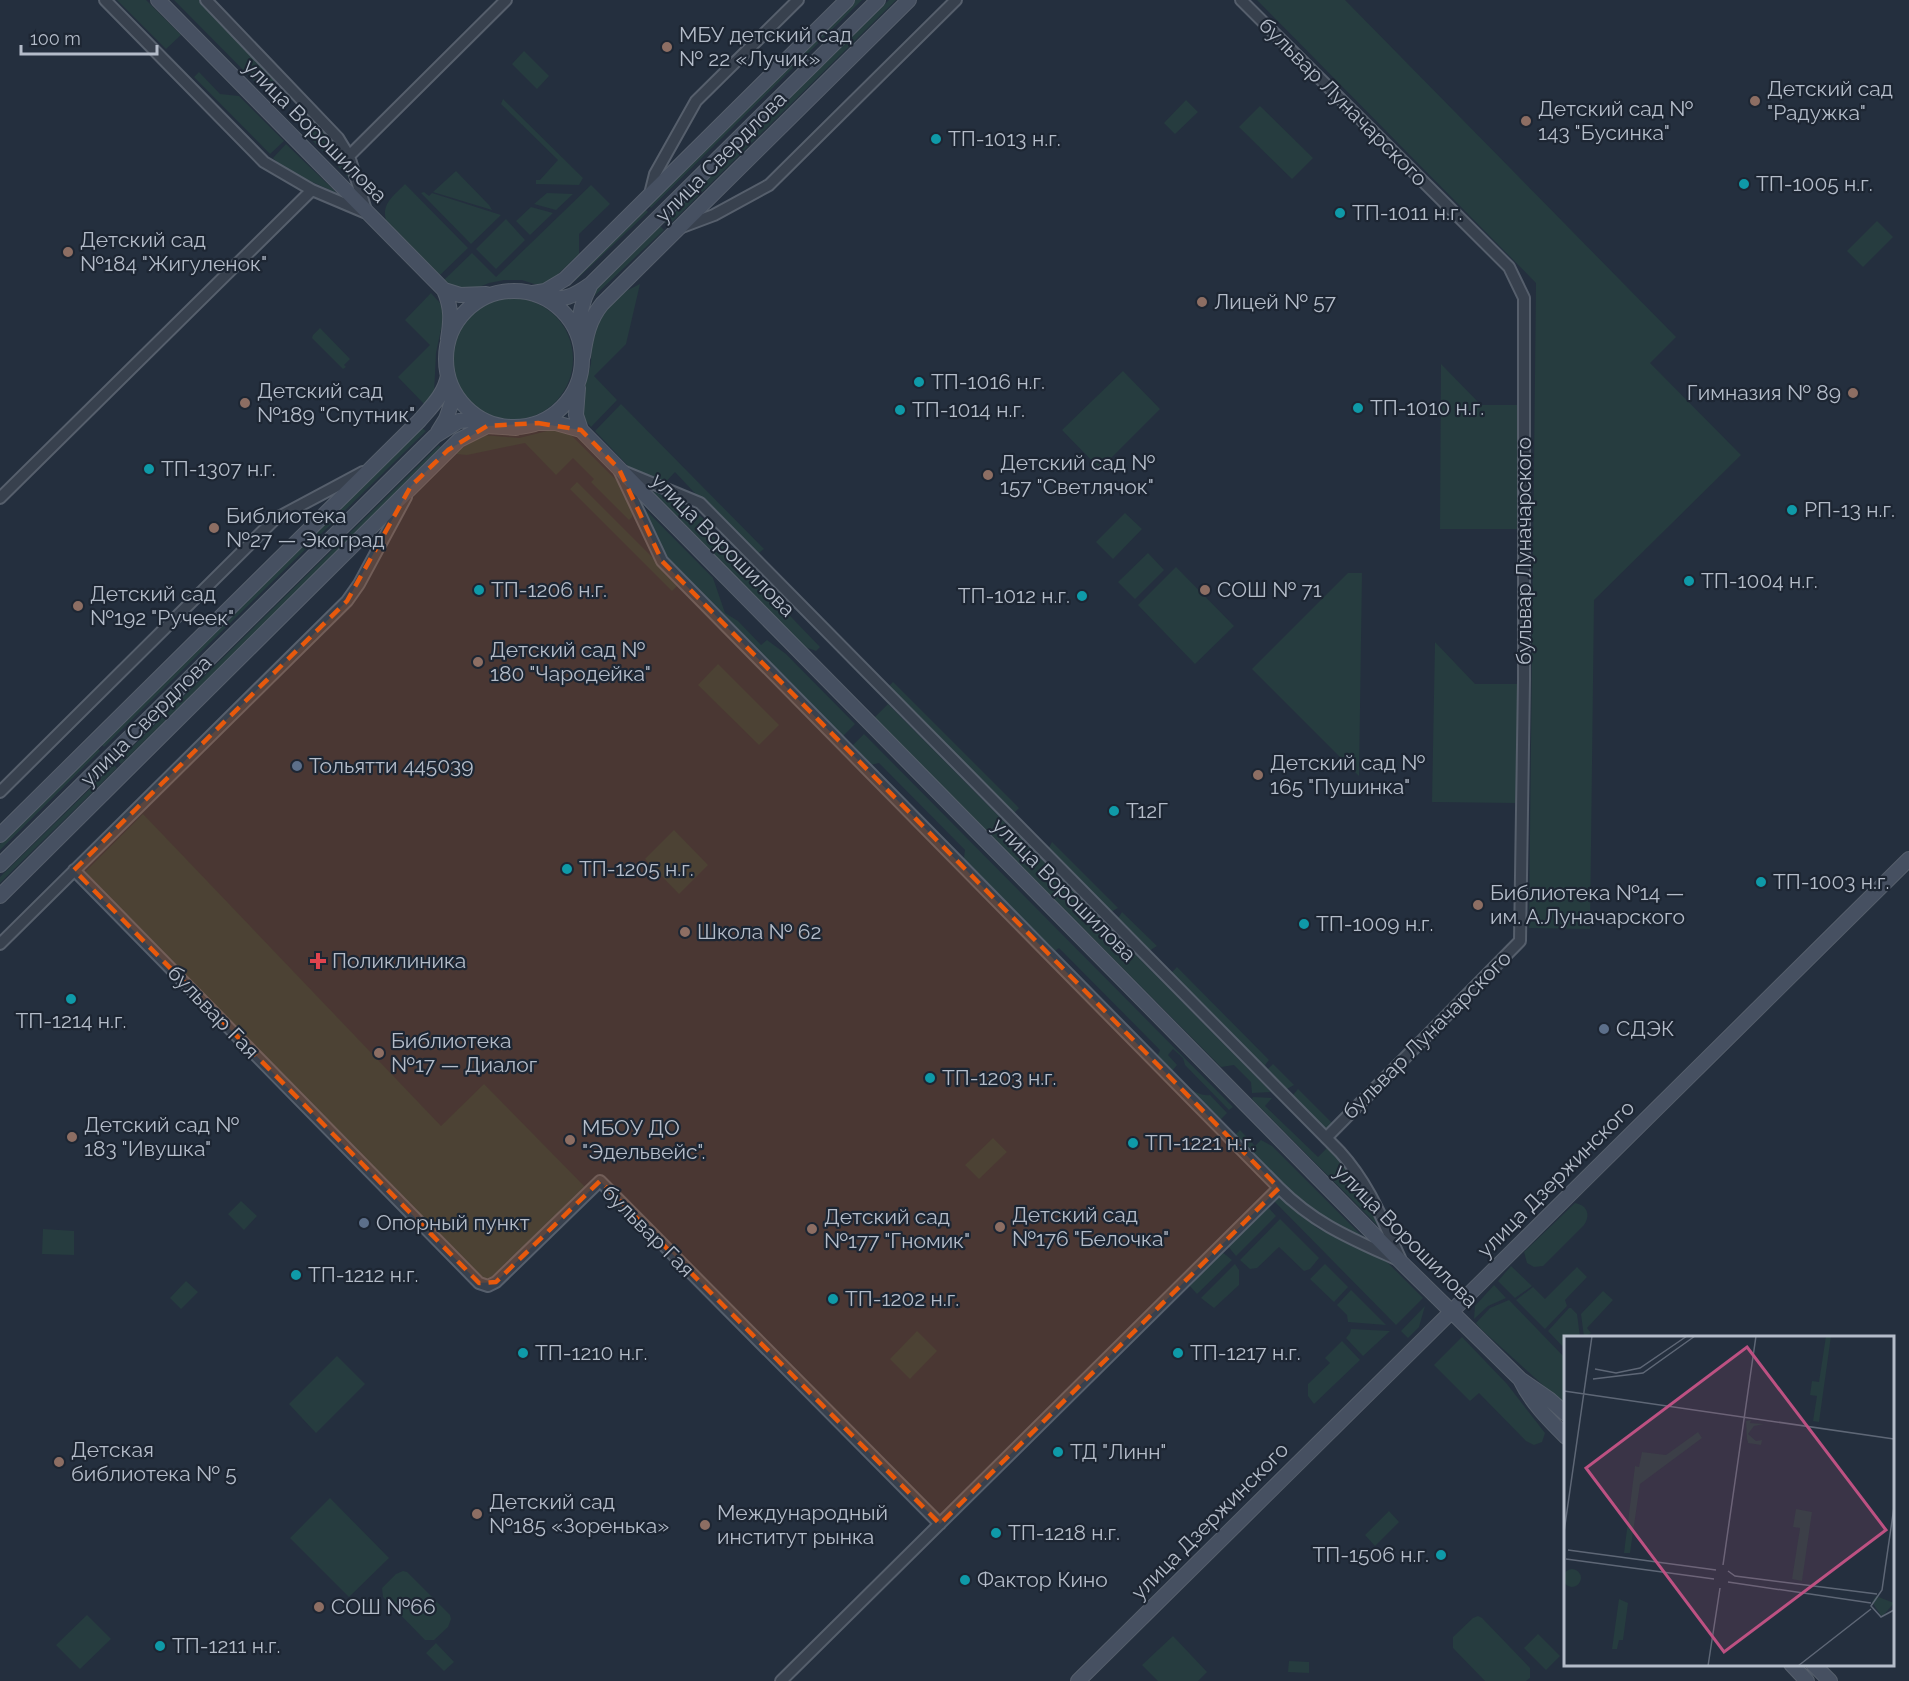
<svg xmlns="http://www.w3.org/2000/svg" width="1909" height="1681" viewBox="0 0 1909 1681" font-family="Raleway,sans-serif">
  <rect width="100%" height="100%" fill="#242f3e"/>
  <path fill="#263c3f" d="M117 0H146L181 35 166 49Z
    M174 0H202L278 77 266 89 256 83Z
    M855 0H862L651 208 648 205Z
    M889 0H896L668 226 664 222Z
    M1257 0H1345L1676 337 1650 363 1741 455 1594 600 1590 929 1529 928 1536 283Z
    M524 51 549 76 537 89 512 64Z
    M199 72 220 94 239 96 284 141 270 154 194 77Z
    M503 99 583 178 579 185 536 184V180H540L558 160 501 104Z
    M1186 100 1198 112 1175 134 1164 123Z
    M1260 106 1313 158 1292 179 1239 127Z
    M318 119 340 149 354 183 308 136 312 132 306 126 310 122 313 124Z
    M286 144 337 193 285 170 273 158Z
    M456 171 489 205 492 210 433 192Z
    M405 184 468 248 440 275 386 220C381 203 395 195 405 184Z
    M591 185 610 204 579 234V254L553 279 544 284H534L522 280H504L489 283 464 293 455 290 444 280 472 253 496 277Z
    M424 192 429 196 432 193 501 215 471 244 421 193Z
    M547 193 573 194 556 210 534 204Z
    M531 207 553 213 530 235 516 221Z
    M644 208 648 212 575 281 573 280Z
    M506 219 525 240 496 269 476 249Z
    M1877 221 1893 237 1863 267 1847 251Z
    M660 226 664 230 591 299V294Z
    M640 284 626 344 594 376 617 400 591 427 582 417 581 400 591 364 592 328 616 296Z
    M431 293 440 303 444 315 436 353 434 394 426 406 398 377 430 345 405 320Z
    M451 359a61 61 0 1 1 122 0a61 61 0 1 1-122 0Z
    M320 328 350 359 344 365 346 367 343 369 312 338 313 335Z
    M1441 364 1481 405H1520L1519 529H1440Z
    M1123 371 1160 409 1100 469 1062 430Z
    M621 404 764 549 756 555 750 552 675 472 662 486 631 469 595 431Z
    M422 428 426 431 104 747 101 744Z
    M555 429 568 432 620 484 633 511 632 517 629 520 591 482 594 479 573 458 556 475 525 443 467 455 456 454 472 439 483 435 519 438Z
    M439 445 442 449 121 764 118 761Z
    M577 482 679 584 672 591 570 489Z
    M652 491 693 510 712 526 711 534 820 647 816 651 805 647Z
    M640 504 713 578 725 613 738 621 761 645 767 640 786 654 855 724 840 739 668 562Z
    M1125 513 1142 529 1113 559 1096 542Z
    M1148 553 1164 570 1135 599 1118 582Z
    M1176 567 1234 626 1195 664 1138 605Z
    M1348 573H1362L1359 776 1252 669Z
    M1435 642 1475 684H1518L1516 803 1432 802Z
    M718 664 779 725 759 745 698 685Z
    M893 682 1019 808 1012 815 887 688Z
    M888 704 1271 1092 1252 1093 1251 1082 1234 1065 1221 1067 874 718Z
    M864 734 1233 1107 1229 1110 1185 1065 1183 1058 1173 1049 1168 1055 1177 1065 1172 1071C1183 1081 1194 1097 1210 1095L1227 1113 1219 1121 1157 1057 1160 1050 1059 948 1055 951 1050 950 963 864 965 850 879 763 866 766 850 748Z
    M97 748 100 751 0 850V844Z
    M114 765 117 768 0 883V877Z
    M143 814 441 1126 484 1084 587 1189 487 1284 82 875Z
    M674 830 708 865 679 894 645 859Z
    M1052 842 1118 908 1109 913 1048 850Z
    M1122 912 1157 946 1149 951 1117 920Z
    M1177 967 1269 1060 1265 1065 1268 1069 1273 1064 1294 1085 1285 1090 1170 974Z
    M1298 1089 1333 1124 1324 1130 1293 1099V1095Z
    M1253 1097 1272 1098 1265 1106 1318 1157 1327 1148 1356 1178 1375 1215 1378 1226 1252 1099Z
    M1240 1130 1255 1146 1261 1140 1272 1146 1365 1239 1308 1209 1234 1136Z
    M993 1138 1007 1152 979 1179 965 1165Z
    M1277 1197 1283 1199 1317 1228 1384 1259 1423 1298 1396 1325 1272 1199Z
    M241 1201 257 1216 244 1230 228 1214Z
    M1575 1203C1587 1205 1591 1215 1584 1225L1543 1266 1534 1267 1527 1263 1524 1252Z
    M1266 1205 1276 1216 1236 1256 1227 1245Z
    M1280 1219 1319 1258 1310 1269 1304 1271 1279 1247 1257 1268 1250 1269 1240 1260Z
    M43 1229 74 1231V1255L42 1254Z
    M1221 1251 1232 1260 1197 1294 1188 1284Z
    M1235 1264 1239 1270V1285L1214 1308 1201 1298Z
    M1325 1264 1348 1287 1334 1302 1310 1279Z
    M1511 1266 1532 1286 1515 1298 1498 1281Z
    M1577 1267 1587 1277 1565 1300 1567 1306 1545 1329 1516 1300 1533 1287 1545 1299Z
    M186 1281 198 1292 181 1309 170 1298Z
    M1494 1285 1506 1298 1488 1306 1474 1319 1475 1306Z
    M1351 1290 1386 1325 1348 1322 1347 1315 1337 1305Z
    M1603 1291 1613 1300 1587 1328 1591 1333 1584 1337 1581 1314Z
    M1509 1300 1565 1358V1405L1481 1329 1476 1323 1490 1308Z
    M1425 1306 1419 1327 1408 1338 1401 1331Z
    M1569 1308H1571L1577 1314 1580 1337 1566 1338 1565 1349 1548 1331Z
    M1351 1329 1390 1331 1363 1356 1346 1338 1350 1333Z
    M917 1331 937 1351 910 1379 890 1359Z
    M1462 1337 1507 1384 1545 1433 1542 1442 1534 1445 1526 1441 1479 1393 1470 1401 1434 1365Z
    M1342 1341 1360 1360 1314 1404 1308 1396V1384L1330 1363 1325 1358Z
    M337 1356 365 1384 316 1433 289 1404Z
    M330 1498 389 1558 349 1597 290 1538Z
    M1389 1511 1399 1522 1375 1546 1365 1535Z
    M403 1571 407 1572 450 1615 451 1619 448 1627 434 1640H425L383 1597 382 1588 396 1574Z
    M87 1615 111 1639 80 1669 56 1645Z
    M1478 1616 1482 1618 1530 1668V1678L1526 1681H1485L1453 1648V1637L1473 1618Z
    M1538 1634 1560 1656 1546 1670 1524 1648Z
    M1173 1636 1207 1672 1198 1681H1158L1142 1665Z
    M436 1643 454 1662 444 1671 426 1653Z
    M1289 1661 1309 1662V1673L1288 1672Z"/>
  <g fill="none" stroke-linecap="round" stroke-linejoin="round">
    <defs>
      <path id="street" d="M105 0 264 162 312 190 364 212
        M206 0 338 138 349 156 366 210
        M1241 0 1509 267 1524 298V680L1520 941 1326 1138
        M349 156 506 0
        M650 194 655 174 696 101 798 0
        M682 227 714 215 769 185 956 0
        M620 472 662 561 1279 1188C1315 1224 1350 1238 1396 1259
        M625 472 700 503 1340 1152C1369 1184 1382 1219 1400 1258
        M0 498 312 190
        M0 792 275 519 363 472
        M74 870 479 1283 488 1286 496 1282 600 1181 940 1524
        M0 944 347 601 359 584 406 497
        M781 1681 1279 1188"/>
      <path id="secondary" d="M158 0 444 290C452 308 451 321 448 339
        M444 290 460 295 486 294
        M446 359a68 68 0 1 1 136 0a68 68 0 1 1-136 0Z
        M533 293 545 291 565 279 847 0
        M543 296C563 302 574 296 591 284L878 0
        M579 334C578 317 582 302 590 286
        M583 356C586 336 589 320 602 304L909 0
        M578 388 576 415 581 430
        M538 423H556L581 430 1401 1262 1520 1379 1549 1399 1566 1414
        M438 432 446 419 455 393
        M0 835 419 421C431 407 445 394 448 375
        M0 865 435 436 459 421 481 419
        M0 896 459 440 487 426 516 428
        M1520 1379C1531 1402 1548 1419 1566 1437
        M1791 1664 1807 1681
        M1813 1664 1830 1681
        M1078 1681 1909 859"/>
    </defs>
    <use href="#street" stroke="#565f6c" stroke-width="14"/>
    <use href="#secondary" stroke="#565f6c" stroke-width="16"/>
    <use href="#street" stroke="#38414e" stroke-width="10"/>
    <use href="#secondary" stroke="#465061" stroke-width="14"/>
  </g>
  <path fill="#e8590c" fill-opacity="0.2" stroke="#e8590c" stroke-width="4.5" stroke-dasharray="12 8" stroke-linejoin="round" d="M538 423 581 430 619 469 662 561 1279 1188 940 1524 600 1181 496 1282 479 1283 74 870 347 601 411 486 448 450 487 426Z"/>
  <g fill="#8d6e63" stroke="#1d2633" stroke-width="2">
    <circle cx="667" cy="47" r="6"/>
    <circle cx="1755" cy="101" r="6"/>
    <circle cx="1526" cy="121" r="6"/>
    <circle cx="68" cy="252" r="6"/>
    <circle cx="1202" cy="302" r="6"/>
    <circle cx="1853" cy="393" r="6"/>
    <circle cx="245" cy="403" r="6"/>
    <circle cx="988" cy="475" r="6"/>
    <circle cx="214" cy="528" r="6"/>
    <circle cx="1205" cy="590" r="6"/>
    <circle cx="78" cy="606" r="6"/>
    <circle cx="478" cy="662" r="6"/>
    <circle cx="1258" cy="775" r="6"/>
    <circle cx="1478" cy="905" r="6"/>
    <circle cx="685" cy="932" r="6"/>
    <circle cx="379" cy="1053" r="6"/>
    <circle cx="72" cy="1137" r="6"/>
    <circle cx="570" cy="1140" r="6"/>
    <circle cx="1000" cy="1227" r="6"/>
    <circle cx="812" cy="1229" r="6"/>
    <circle cx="59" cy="1462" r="6"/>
    <circle cx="477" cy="1514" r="6"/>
    <circle cx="705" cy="1525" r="6"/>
    <circle cx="319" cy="1607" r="6"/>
  </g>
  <g fill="#0f9aa8" stroke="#1d2633" stroke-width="2">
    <circle cx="936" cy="139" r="6"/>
    <circle cx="1744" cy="184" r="6"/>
    <circle cx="1340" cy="213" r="6"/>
    <circle cx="919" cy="382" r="6"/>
    <circle cx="1358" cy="408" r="6"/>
    <circle cx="900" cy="410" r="6"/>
    <circle cx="149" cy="469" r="6"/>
    <circle cx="1792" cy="510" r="6"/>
    <circle cx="1689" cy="581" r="6"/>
    <circle cx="479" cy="590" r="6"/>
    <circle cx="1082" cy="596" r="6"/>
    <circle cx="1114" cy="811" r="6"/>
    <circle cx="567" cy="869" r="6"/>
    <circle cx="1761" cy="882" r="6"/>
    <circle cx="1304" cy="924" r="6"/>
    <circle cx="71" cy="999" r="6"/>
    <circle cx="930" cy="1078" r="6"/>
    <circle cx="1133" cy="1143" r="6"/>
    <circle cx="296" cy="1275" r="6"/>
    <circle cx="833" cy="1299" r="6"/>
    <circle cx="523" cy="1353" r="6"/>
    <circle cx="1178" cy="1353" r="6"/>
    <circle cx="1058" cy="1452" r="6"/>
    <circle cx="996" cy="1533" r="6"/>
    <circle cx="1441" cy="1555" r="6"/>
    <circle cx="965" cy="1580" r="6"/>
    <circle cx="160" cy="1646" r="6"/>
  </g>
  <g fill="#5c6f8a" stroke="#1d2633" stroke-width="2">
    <circle cx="297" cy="766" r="6"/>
    <circle cx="1604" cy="1029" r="6"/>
    <circle cx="364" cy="1223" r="6"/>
  </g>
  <path fill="#e0444e" stroke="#1d2633" stroke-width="2" d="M315 952h6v6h6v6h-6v6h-6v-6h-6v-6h6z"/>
  <g text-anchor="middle" stroke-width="4.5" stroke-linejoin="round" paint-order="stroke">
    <g font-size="21" fill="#b4bcc9" stroke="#1d2633" text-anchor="start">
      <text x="679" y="42">МБУ детский сад<tspan x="679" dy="24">№ 22 «Лучик»</tspan></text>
      <text x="1767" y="96">Детский сад<tspan x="1767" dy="24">"Радужка"</tspan></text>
      <text x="1538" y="116">Детский сад №<tspan x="1538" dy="24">143 "Бусинка"</tspan></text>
      <text x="948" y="146">ТП-1013 н.г.</text>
      <text x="1756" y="191">ТП-1005 н.г.</text>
      <text x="1352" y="220">ТП-1011 н.г.</text>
      <text x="80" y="247">Детский сад<tspan x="80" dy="24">№184 "Жигуленок"</tspan></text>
      <text x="1214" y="309">Лицей № 57</text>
      <text x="931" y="389">ТП-1016 н.г.</text>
      <text x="257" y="398">Детский сад<tspan x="257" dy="24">№189 "Спутник"</tspan></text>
      <text x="1841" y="400" text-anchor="end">Гимназия № 89</text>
      <text x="1370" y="415">ТП-1010 н.г.</text>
      <text x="912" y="417">ТП-1014 н.г.</text>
      <text x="1000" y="470">Детский сад №<tspan x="1000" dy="24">157 "Светлячок"</tspan></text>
      <text x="161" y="476">ТП-1307 н.г.</text>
      <text x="1804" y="517">РП-13 н.г.</text>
      <text x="226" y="523">Библиотека<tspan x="226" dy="24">№27 — Экоград</tspan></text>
      <text x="1701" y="588">ТП-1004 н.г.</text>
      <text x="491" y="597">ТП-1206 н.г.</text>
      <text x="1217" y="597">СОШ № 71</text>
      <text x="90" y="601">Детский сад<tspan x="90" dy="24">№192 "Ручеек"</tspan></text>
      <text x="1070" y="603" text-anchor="end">ТП-1012 н.г.</text>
      <text x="490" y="657">Детский сад №<tspan x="490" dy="24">180 "Чародейка"</tspan></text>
      <text x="1270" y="770">Детский сад №<tspan x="1270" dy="24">165 "Пушинка"</tspan></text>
      <text x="309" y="773">Тольятти 445039</text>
      <text x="1126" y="818">T12Г</text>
      <text x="579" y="876">ТП-1205 н.г.</text>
      <text x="1773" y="889">ТП-1003 н.г.</text>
      <text x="1490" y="900">Библиотека №14 —<tspan x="1490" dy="24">им. А.Луначарского</tspan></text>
      <text x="1316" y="931">ТП-1009 н.г.</text>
      <text x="697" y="939">Школа № 62</text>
      <text x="332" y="968">Поликлиника</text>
      <text x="71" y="1028" text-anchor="middle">ТП-1214 н.г.</text>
      <text x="1616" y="1036">СДЭК</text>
      <text x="391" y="1048">Библиотека<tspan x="391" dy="24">№17 — Диалог</tspan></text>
      <text x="942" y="1085">ТП-1203 н.г.</text>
      <text x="84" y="1132">Детский сад №<tspan x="84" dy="24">183 "Ивушка"</tspan></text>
      <text x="582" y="1135">МБОУ ДО<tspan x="582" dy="24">"Эдельвейс".</tspan></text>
      <text x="1145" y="1150">ТП-1221 н.г.</text>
      <text x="1012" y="1222">Детский сад<tspan x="1012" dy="24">№176 "Белочка"</tspan></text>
      <text x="824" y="1224">Детский сад<tspan x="824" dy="24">№177 "Гномик"</tspan></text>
      <text x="376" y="1230">Опорный пункт</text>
      <text x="308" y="1282">ТП-1212 н.г.</text>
      <text x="845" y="1306">ТП-1202 н.г.</text>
      <text x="535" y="1360">ТП-1210 н.г.</text>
      <text x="1190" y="1360">ТП-1217 н.г.</text>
      <text x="71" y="1457">Детская<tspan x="71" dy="24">библиотека № 5</tspan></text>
      <text x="1070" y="1459">ТД "Линн"</text>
      <text x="489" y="1509">Детский сад<tspan x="489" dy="24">№185 «Зоренька»</tspan></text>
      <text x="717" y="1520">Международный<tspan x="717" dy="24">институт рынка</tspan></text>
      <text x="1008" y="1540">ТП-1218 н.г.</text>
      <text x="1429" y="1562" text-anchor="end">ТП-1506 н.г.</text>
      <text x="977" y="1587">Фактор Кино</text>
      <text x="331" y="1614">СОШ №66</text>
      <text x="172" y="1653">ТП-1211 н.г.</text>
    </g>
    <g font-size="21" fill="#b4bcc9" stroke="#1d2633">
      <text transform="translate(1343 102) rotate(45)" y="7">бульвар Луначарского</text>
      <text transform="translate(315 131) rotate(45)" y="7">улица Ворошилова</text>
      <text transform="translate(721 157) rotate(-45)" y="7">улица Свердлова</text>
      <text transform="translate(723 545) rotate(45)" y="7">улица Ворошилова</text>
      <text transform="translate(1524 551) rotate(-90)" y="7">бульвар Луначарского</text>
      <text transform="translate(146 721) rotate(-45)" y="7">улица Свердлова</text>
      <text transform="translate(1064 890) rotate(45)" y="7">улица Ворошилова</text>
      <text transform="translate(213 1012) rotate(46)" y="7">бульвар Гая</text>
      <text transform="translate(1427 1035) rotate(-45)" y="7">бульвар Луначарского</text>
      <text transform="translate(1556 1179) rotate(-45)" y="7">улица Дзержинского</text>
      <text transform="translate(648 1231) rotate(45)" y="7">бульвар Гая</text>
      <text transform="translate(1406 1236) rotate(45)" y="7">улица Ворошилова</text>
      <text transform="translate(1210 1521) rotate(-45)" y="7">улица Дзержинского</text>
    </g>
  </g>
  <g transform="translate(1564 1336)">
    <rect width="330" height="330" fill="#242f3e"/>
    <path d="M262 0H267L255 86 249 85 253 60 246 59 248 45 255 46ZM187 84 186 87 200 88 190 90 184 98 192 105 198 104 197 109 184 107V103L183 106 182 85ZM134 96 138 102 76 148 66 217H60L71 130 75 131 78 116 102 119ZM232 173 248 176 238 245 228 243 236 192 229 191ZM-1 242a9 9 0 1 1 18 0a9 9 0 1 1-18 0ZM312 260 330 267 318 281 308 266ZM55 263 64 267 59 304H55L53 313H48Z" fill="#263c3f"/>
    <path fill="none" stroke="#5e6776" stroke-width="1.5" d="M31 33 52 37 76 32 123 0M29 43 79 37 131 0M0 55 330 103M330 171 318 254 307 270 317 281 330 274M0 196 28 0M4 214 152 234M2 223 150 243M159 229 192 0M164 235 171 240 313 258M164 246 307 267M144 330 156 252M234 330 307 273"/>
    <path fill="#bd5182" fill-opacity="0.15" stroke="#bd5182" stroke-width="3" d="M183 11 322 194 160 316 22 132Z"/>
    <rect width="330" height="330" fill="none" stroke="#b4bcc9" stroke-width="3"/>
  </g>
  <path d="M21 45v9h136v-9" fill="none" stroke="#b4bcc9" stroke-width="3"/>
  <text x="30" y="45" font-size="18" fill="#b4bcc9" stroke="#1d2633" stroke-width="4.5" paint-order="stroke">100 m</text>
</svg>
